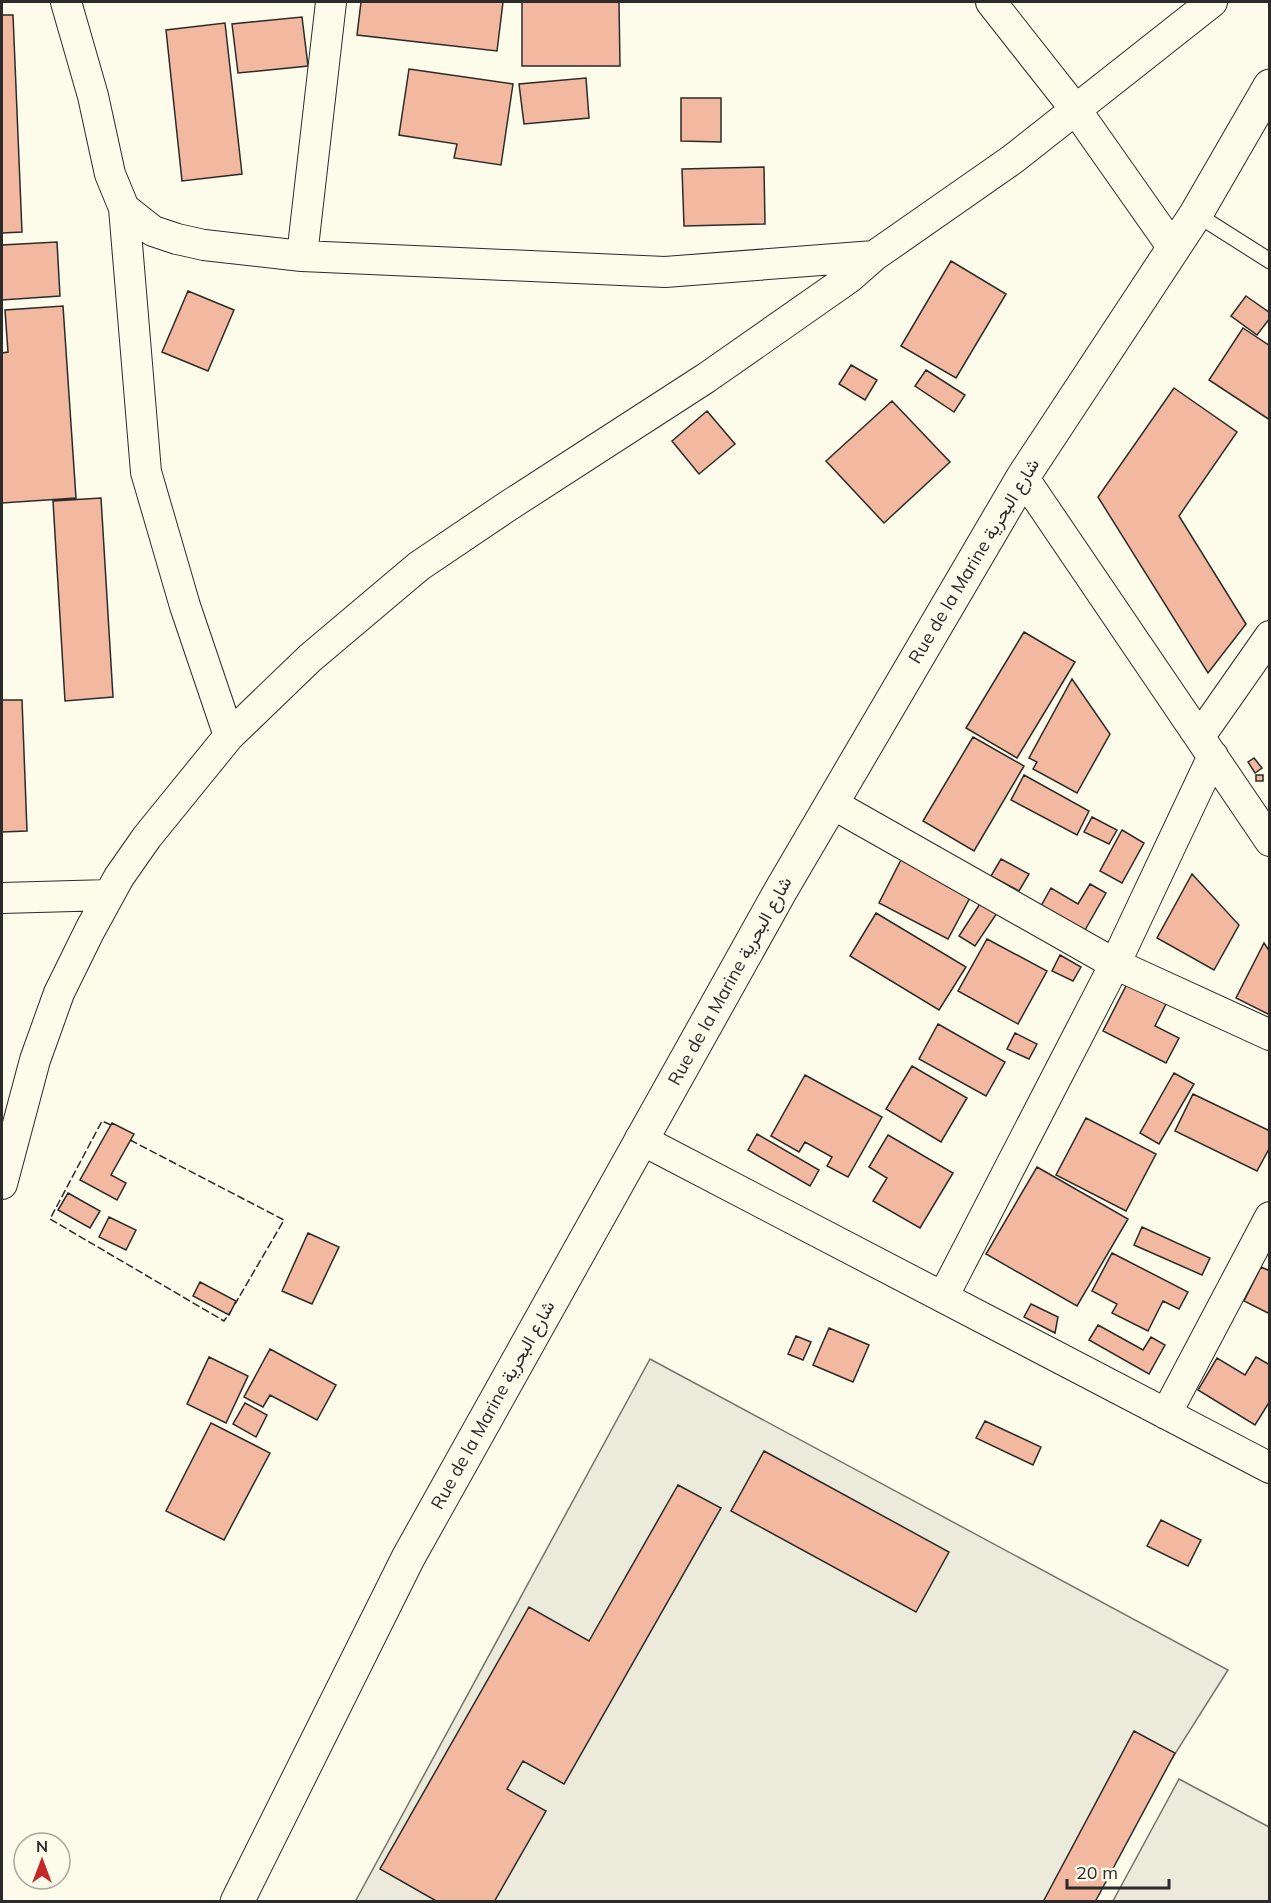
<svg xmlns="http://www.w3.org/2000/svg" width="1271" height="1903" viewBox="0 0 1271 1903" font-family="Mulish,Vazirmatn,sans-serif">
  <rect width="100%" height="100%" fill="#fdfbea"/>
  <path fill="#ecebdb" stroke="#74746e" stroke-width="1.5" d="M650 1359 1228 1670 1082 1901 355 1902Z
    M1179 1779 1269 1827V1901H1113Z"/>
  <path fill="#f2b8a0" stroke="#2b2b2b" stroke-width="1.5" d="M361 2H503L497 51 357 35Z
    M522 2H619L620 66H522Z
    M2 15H13L22 232 2 233Z
    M302 17 308 66 238 73 232 24Z
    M225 23 242 174 182 181 166 30Z
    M409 69 513 84 501 165 454 158 457 144 399 135Z
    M586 78 589 118 524 124 519 84Z
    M681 98H721V142L681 141Z
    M764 167 765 224 684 226 682 169Z
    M57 242 60 296 2 300V245Z
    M951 261 1006 294 956 378 901 346Z
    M188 291 234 310 208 371 162 352Z
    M1246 296 1270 313V318L1257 335 1231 316Z
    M63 306 76 498 2 503V353L8 352 5 310Z
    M1243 328 1270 346V420L1209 380Z
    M851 365 877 380 865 400 839 384Z
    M926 370 965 395 954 412 915 386Z
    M1174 388 1237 432 1179 516 1246 624 1208 673 1098 497Z
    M892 401 950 462 884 523 826 461Z
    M707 411 735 444 699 474 672 441Z
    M101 498 113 697 65 701 53 501Z
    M1024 632 1075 662 1017 758 966 728Z
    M1072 679 1110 734 1077 793 1033 769 1037 762 1029 758Z
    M2 700H22L27 831 2 832Z
    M973 737 1024 766 974 851 923 821Z
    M1254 758 1262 768 1255 773 1248 762Z
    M1024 775 1089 811 1077 835 1011 800Z
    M1256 775H1263V781H1256Z
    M1092 817 1117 830 1109 844 1084 832Z
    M1122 830 1144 843 1122 883 1100 871Z
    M903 856 973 892 948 939 879 903Z
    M1001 859 1029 874 1019 891 991 876Z
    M1192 874 1239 925 1214 970 1157 938Z
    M1090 884 1106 893 1085 930 1041 906 1051 888 1078 904Z
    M985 896 1001 907 975 946 959 936Z
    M876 913 966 967 939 1010 850 956Z
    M987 939 1047 971 1018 1024 958 991Z
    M1264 943 1270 952V1015L1236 998Z
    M1060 955 1081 967 1073 981 1052 971Z
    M1128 982 1167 1002 1155 1026 1179 1038 1166 1063 1103 1031Z
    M938 1024 1005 1062 986 1096 919 1059Z
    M1015 1033 1037 1044 1029 1059 1007 1049Z
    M912 1066 967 1098 941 1142 886 1109Z
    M1174 1073 1194 1084 1159 1144 1140 1133Z
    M805 1075 882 1117 848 1177 827 1166 832 1157 805 1142 799 1152 771 1136Z
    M1193 1094 1270 1131V1147L1257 1171 1175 1131Z
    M1086 1118 1156 1154 1126 1211 1056 1175Z
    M112 1123 134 1134 111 1175 126 1183 117 1200 80 1180Z
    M757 1134 819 1170 810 1186 748 1150Z
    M888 1135 953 1173 920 1228 873 1201 887 1178 869 1167Z
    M1037 1167 1128 1219 1077 1306 986 1254Z
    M68 1193 100 1211 90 1228 58 1210Z
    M109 1217 136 1230 126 1250 99 1237Z
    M1142 1227 1210 1258 1202 1275 1134 1245Z
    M308 1233 339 1247 312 1304 282 1291Z
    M1112 1253 1188 1292 1179 1309 1163 1301 1148 1331 1112 1313 1117 1304 1092 1291Z
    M1261 1267 1270 1271V1314L1244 1301Z
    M200 1282 236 1301 229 1315 193 1296Z
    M1031 1304 1058 1317 1055 1333 1024 1317Z
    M1098 1325 1143 1350 1151 1337 1165 1345 1149 1374 1089 1340Z
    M829 1328 869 1345 853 1382 813 1365Z
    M796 1336 811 1342 803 1360 788 1354Z
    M270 1349 336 1385 317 1420 270 1395 263 1407 244 1397Z
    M209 1357 248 1376 226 1423 187 1404Z
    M1256 1357 1270 1365V1401L1255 1425 1198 1390 1217 1358 1245 1375Z
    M245 1403 267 1415 256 1437 233 1424Z
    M985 1421 1041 1447 1033 1465 976 1438Z
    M211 1423 270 1453 224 1540 166 1511Z
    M764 1451 949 1552 916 1612 731 1511Z
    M678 1485 721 1508 564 1784 523 1761 507 1789 546 1811 494 1902H438L380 1869 529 1607 589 1641Z
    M1161 1520 1201 1540 1188 1566 1147 1546Z
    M1134 1731 1175 1753 1095 1902H1043Z"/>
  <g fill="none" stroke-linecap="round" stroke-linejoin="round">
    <defs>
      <path id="service" d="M1196 214 1270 261"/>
      <path id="minor" d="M66 2 93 96 110 174 124 208 153 231 177 239 204 245 302 256 665 272 874 256
        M991 2 1076 110 1173 248
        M124 208 146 472 185 606 229 736
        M302 256 331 2
        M1023 477 1270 841
        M1200 736 1270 636
        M831 803 1115 964 1270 1035
        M2 898 109 895
        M640 1139 1270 1468
        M2 1184 35 1060 59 993 90 930 119 877 147 837 229 736 310 658 419 566 508 506 706 378 849 278 874 256 1013 159 1212 2
        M943 1297 1115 964 1213 756
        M1166 1414 1270 1217"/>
      <path id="tertiary" d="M237 1902 408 1558 781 890 1023 477 1196 214 1270 86"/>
    </defs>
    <use href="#service" stroke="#2b2b2b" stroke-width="17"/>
    <use href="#minor" stroke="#2b2b2b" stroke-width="32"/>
    <use href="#tertiary" stroke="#2b2b2b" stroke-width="35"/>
    <use href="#service" stroke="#fdfbea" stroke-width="15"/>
    <use href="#minor" stroke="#fdfbea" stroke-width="30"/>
    <use href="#tertiary" stroke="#fdfbea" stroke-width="33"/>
    <path stroke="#2b2b2b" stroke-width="1.5" stroke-dasharray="8 3" stroke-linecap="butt" d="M111 1125 102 1121 50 1219 224 1321 231 1311
      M130 1140 284 1220 235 1304"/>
  </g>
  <g text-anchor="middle" stroke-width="4.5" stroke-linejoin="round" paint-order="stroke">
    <g font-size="18" fill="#2b2b2b" stroke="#fdfbea">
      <text transform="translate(974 561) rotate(-59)" y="6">Rue de la Marine شارع البحرية</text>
      <text transform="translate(730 981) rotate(-61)" y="6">Rue de la Marine شارع البحرية</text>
      <text transform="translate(493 1405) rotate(-61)" y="6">Rue de la Marine شارع البحرية</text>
    </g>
  </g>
  <rect width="1271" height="1903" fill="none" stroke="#2b2b2b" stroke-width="6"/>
  <g transform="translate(42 1861)"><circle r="28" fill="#fdfbea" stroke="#a9a89e" stroke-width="1.5"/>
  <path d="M0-4.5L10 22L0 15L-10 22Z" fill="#c62828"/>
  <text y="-9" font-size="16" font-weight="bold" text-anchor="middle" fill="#2b2b2b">N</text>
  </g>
  <path d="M1067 1879v9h102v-9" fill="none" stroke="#2b2b2b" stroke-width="3"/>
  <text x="1076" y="1879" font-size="18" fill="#2b2b2b" stroke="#fdfbea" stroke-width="4.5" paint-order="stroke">20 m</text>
</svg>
